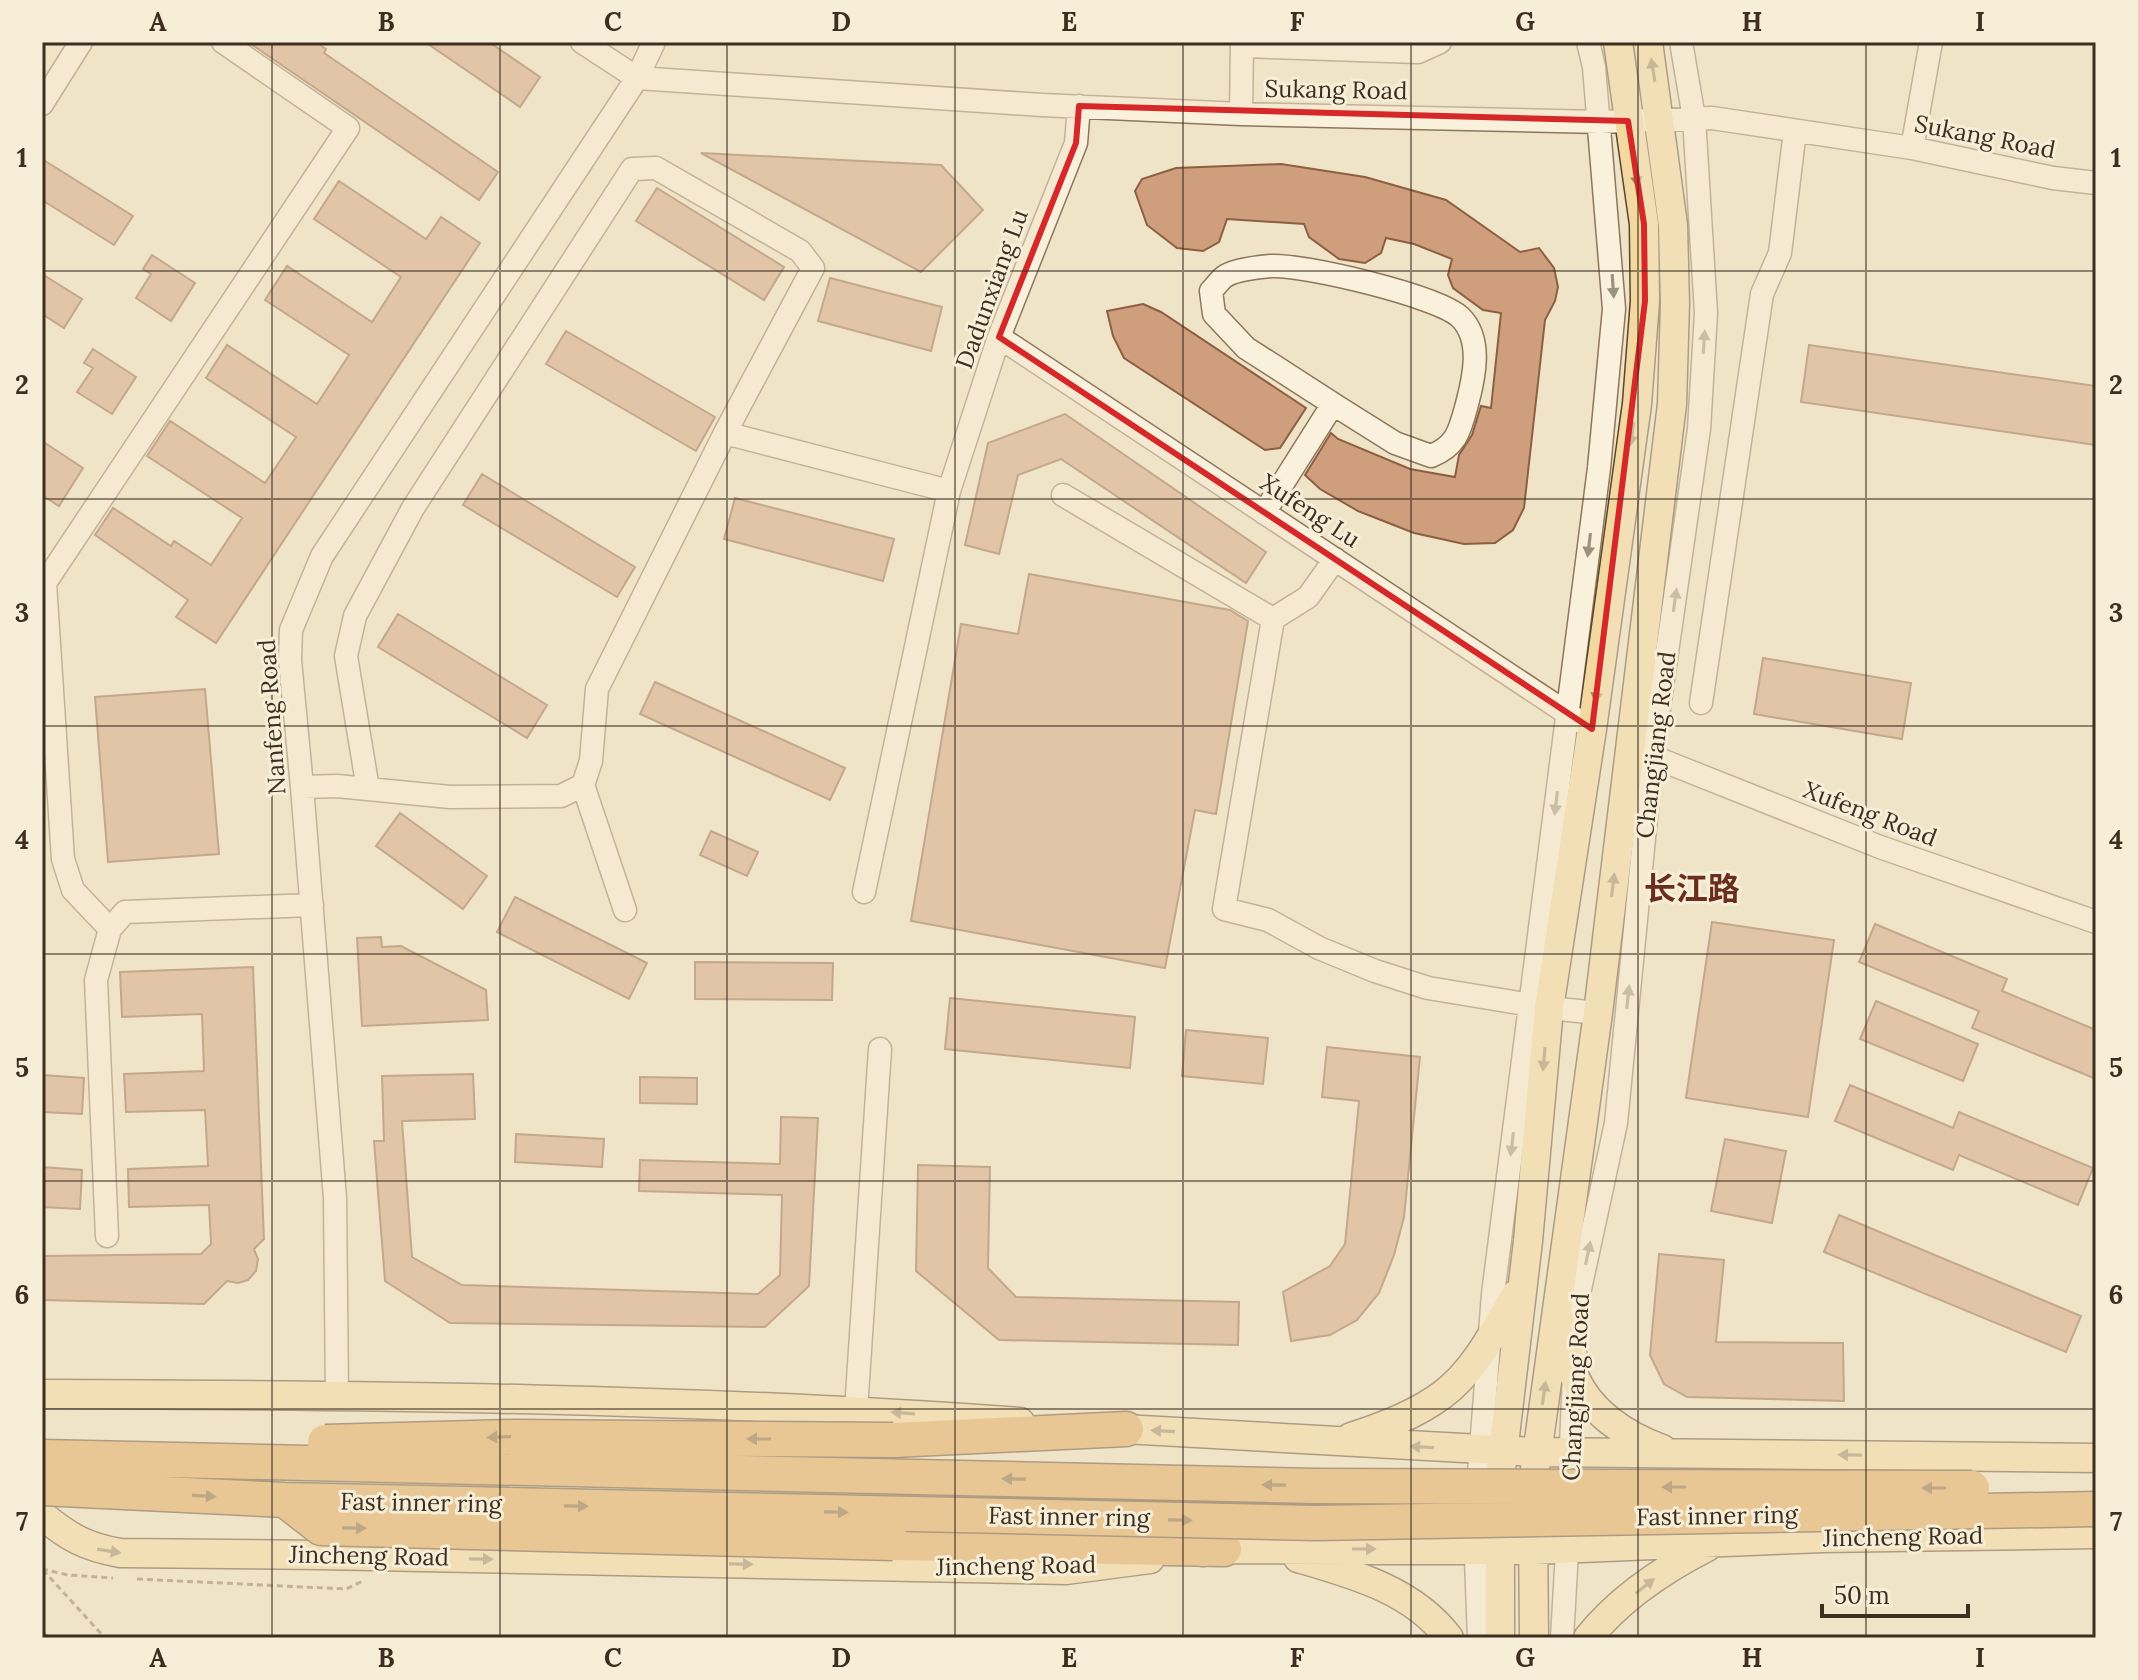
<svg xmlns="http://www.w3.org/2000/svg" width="2138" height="1680" viewBox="0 0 2138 1680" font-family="Lora,'Noto Sans SC',serif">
  <rect width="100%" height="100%" fill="#f0e4c8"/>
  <path fill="#cf9f7d" stroke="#8d5f41" stroke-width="2" d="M248 42H316L326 49 324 53 498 172 479 200Z
    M425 42H489L540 77 520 107Z
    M701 153 941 165 983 210 921 272Z
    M42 159 133 216 114 245 42 200Z
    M1281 164 1365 177 1446 200 1520 252 1539 248 1554 268 1558 287 1555 301 1545 320 1524 508 1513 530 1495 543 1464 544 1414 533 1358 511 1320 489 1305 475 1331 433 1338 439 1410 469 1455 477 1459 455 1472 435 1481 406 1491 408 1501 313 1483 310 1453 288 1448 275 1452 259 1414 244 1386 238 1381 253 1365 263 1339 259 1309 237 1304 224 1227 219 1219 242 1203 251 1177 248 1147 225 1135 191 1142 179 1176 168Z
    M339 181 426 239 441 217 480 243 216 643 176 617 188 600 95 535 113 508 171 546 174 541 211 565 242 518 147 456 170 421 265 483 296 437 206 378 227 345 317 404 349 355 265 300 287 266 372 322 401 277 314 219Z
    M657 188 784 267 764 300 636 221Z
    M152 255 195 283 171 321 136 298 151 274 143 269Z
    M42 274 82 299 64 328 42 314Z
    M830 278 942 307 931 351 818 321Z
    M1143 304 1161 312 1306 408 1280 448 1265 450 1124 358 1113 336 1107 311Z
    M566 331 715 417 696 451 546 364Z
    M1809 345 2096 386V445L1801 402Z
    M93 349 136 377 112 414 77 392 93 368 84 363Z
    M1065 414 1266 552 1246 583 1061 459 1018 475 999 554 965 545 988 443Z
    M42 441 83 468 59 506 42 495Z
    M482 474 635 567 617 597 463 505Z
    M735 498 894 539 883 581 724 539Z
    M1029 574 1230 610 1248 621 1216 814 1195 810 1165 968 911 921 961 624 1018 634Z
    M398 614 547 705 527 738 378 647Z
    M1763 658 1911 683 1902 739 1754 714Z
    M655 682 845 768 830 800 640 714Z
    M205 689 219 854 108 862 95 697Z
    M400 813 487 876 463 909 376 846Z
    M711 831 758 852 747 876 700 855Z
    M515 897 647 963 629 999 497 932Z
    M1712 922 1834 940 1808 1117 1686 1098Z
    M1875 924 2007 979 2002 991 2096 1030V1079L1972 1028 1979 1011 1859 962Z
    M381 937 382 947 401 946 486 990 488 1020 362 1026 357 938Z
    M695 962 833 963 832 1000 695 999Z
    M253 967 264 1239 254 1249 258 1259 256 1271 248 1280 238 1283 227 1281 204 1304 42 1300V1256L201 1254 211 1244 209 1205 129 1207 128 1169 208 1166 205 1110 126 1112 124 1074 204 1071 202 1014 122 1017 120 972Z
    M950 998 1135 1017 1130 1068 945 1049Z
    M1876 1001 1978 1044 1963 1081 1860 1039Z
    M1186 1030 1268 1038 1263 1084 1182 1076Z
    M1327 1047 1420 1057 1404 1217 1394 1255 1379 1293 1357 1320 1330 1335 1291 1341 1283 1292 1330 1266 1345 1244 1359 1101 1322 1097Z
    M473 1074 475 1119 402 1121 412 1257 462 1285 758 1294 780 1275 782 1195 639 1191 640 1160 780 1164 781 1117 818 1118 809 1286 765 1327 450 1323 385 1281 374 1141H384L382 1076Z
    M42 1075 84 1078 82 1114 42 1112Z
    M640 1077 697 1078V1104L640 1103Z
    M1850 1085 1953 1128 1959 1112 2093 1168 2078 1205 1959 1155 1953 1170 1835 1121Z
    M516 1134 604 1139 602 1167 515 1162Z
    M1725 1139 1786 1151 1772 1223 1711 1211Z
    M918 1165 990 1167 988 1268 1016 1297 1239 1302 1238 1345 999 1340 916 1271Z
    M42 1167 82 1170 80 1209 42 1207Z
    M1839 1215 2081 1316 2066 1352 1824 1252Z
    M1659 1254 1724 1260 1716 1342 1843 1343 1844 1401 1687 1397 1664 1384 1650 1355Z"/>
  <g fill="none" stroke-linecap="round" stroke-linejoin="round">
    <defs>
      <path id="minor" d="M582 42 637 78 1042 105 1241 114 1600 122 1712 118 1912 148 2053 178 2096 183
        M1242 46 1418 52 1440 42
        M42 104 81 42
        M1241 114 1242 42
        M1912 148 1931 42
        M999 337 1579 721
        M725 433 949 491
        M1063 495 1273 619 1308 597 1335 559
        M1264 513 1333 404 1246 348 1214 314 1211 291C1215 287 1219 281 1224 277 1233 270 1259 267 1271 266 1302 264 1438 296 1460 317 1483 339 1474 378 1467 404 1460 430 1457 446 1431 456L1395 443 1333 404
        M42 581 45 583 348 128 223 42
        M45 583 63 859 73 890 110 929
        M1273 619 1224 909 1268 920 1319 948 1375 971 1428 988 1549 1008 1598 1013
        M1701 703 1762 294 1780 253 1795 131
        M1641 752 1880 847 2096 922
        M583 785 625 910
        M302 787 337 786 450 797 561 796 583 785 591 761 597 689 725 433 813 268 800 251 656 168 632 169 413 508 355 616 346 656 368 789
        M864 892 949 491 999 337 1076 143 1079 106
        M107 1236 96 980 110 929 125 912 312 905
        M337 1395 335 1198 302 787 290 660 291 630 322 556 637 78 654 42
        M856 1410 880 1049
        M1570 1469 1577 1303 1616 1123 1652 757 1699 429 1706 313 1694 118 1681 42
        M1477 1499 1493 1294 1599 468 1614 309 1594 67 1588 42
        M1475 1533 1479 1638
        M1562 1638 1568 1535"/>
      <path id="major" d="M1560 1321C1565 1338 1568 1358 1574 1375 1589 1412 1626 1436 1662 1449
        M42 1394C368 1395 695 1398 1020 1422
        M1106 1428 1535 1452 2096 1458
        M1351 1437C1383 1427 1415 1415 1442 1395 1475 1371 1496 1328 1516 1294
        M1535 1469 1598 1013 1672 404 1675 303 1673 225 1648 42
        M1501 1470 1528 1241 1549 1008 1592 729 1637 404 1645 301 1644 224 1618 42
        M42 1515C68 1537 86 1547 120 1553L321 1555 1066 1570 1150 1559
        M1533 1531 1534 1638
        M1500 1532V1638
        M1203 1552 1224 1549 1533 1550 1822 1538 2096 1534
        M1298 1558C1353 1574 1413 1590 1449 1638
        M1588 1638C1619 1599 1664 1569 1707 1547"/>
      <path id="highway" d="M893 1440 1126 1429
        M893 1543 1224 1549"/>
    </defs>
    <use href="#minor" stroke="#8d765c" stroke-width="25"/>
    <use href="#major" stroke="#5b4430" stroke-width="31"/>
    <use href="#highway" stroke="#5b4430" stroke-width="37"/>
    <path stroke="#8d765c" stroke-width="3" stroke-dasharray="6 4" stroke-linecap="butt" d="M42 1569 68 1575 113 1578
      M43 1570 105 1638
      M137 1579 346 1589 363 1581
      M42 1632 50 1638"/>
    <use href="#minor" stroke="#faf1dc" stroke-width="22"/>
    <use href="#major" stroke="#f3d9a0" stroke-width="28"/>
    <use href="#highway" stroke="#e0a458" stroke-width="34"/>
    <defs>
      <path id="highway-bridge" d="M325 1442 514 1437 893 1440
        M42 1457 1316 1486 1972 1488
        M42 1488 285 1500 1316 1523 2096 1509
        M285 1500 321 1528 893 1543"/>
    </defs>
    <use href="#highway-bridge" stroke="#5b4430" stroke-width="37" stroke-linecap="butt"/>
    <use href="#highway-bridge" stroke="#e0a458" stroke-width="34"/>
  </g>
  <defs><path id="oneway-solid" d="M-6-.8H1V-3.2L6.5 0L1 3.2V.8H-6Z" transform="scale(2)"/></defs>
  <g fill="#988460">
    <use href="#oneway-solid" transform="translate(1653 70) rotate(-99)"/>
    <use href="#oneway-solid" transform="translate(1636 175) rotate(82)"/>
    <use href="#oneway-solid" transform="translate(1632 434) rotate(98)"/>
    <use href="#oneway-solid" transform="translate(1597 691) rotate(98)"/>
    <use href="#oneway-solid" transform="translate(1613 885) rotate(-83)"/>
    <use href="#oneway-solid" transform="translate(1544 1059) rotate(95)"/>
    <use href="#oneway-solid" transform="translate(1544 1393) rotate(-82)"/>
    <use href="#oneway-solid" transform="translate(903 1413) rotate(-176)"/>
    <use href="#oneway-solid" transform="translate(1163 1431) rotate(-177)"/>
    <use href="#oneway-solid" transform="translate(1422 1447) rotate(-177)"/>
    <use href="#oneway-solid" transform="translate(1850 1455) rotate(-179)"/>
    <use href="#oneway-solid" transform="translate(1364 1549)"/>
    <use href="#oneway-solid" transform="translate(109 1551) rotate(9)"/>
    <use href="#oneway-solid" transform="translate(481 1559) rotate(1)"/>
    <use href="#oneway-solid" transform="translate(741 1564) rotate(1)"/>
    <use href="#oneway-solid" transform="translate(1645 1586) rotate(-38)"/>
  </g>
  <g fill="#9c907e">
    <use href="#oneway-solid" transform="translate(1613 286) rotate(86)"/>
    <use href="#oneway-solid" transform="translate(1704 342) rotate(-86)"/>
    <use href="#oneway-solid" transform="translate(1589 545) rotate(97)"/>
    <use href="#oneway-solid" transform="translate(1675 600) rotate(-82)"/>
    <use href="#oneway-solid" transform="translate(1556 803) rotate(97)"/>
    <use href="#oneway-solid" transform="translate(1628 997) rotate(-84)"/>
    <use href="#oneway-solid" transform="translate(1512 1144) rotate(97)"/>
    <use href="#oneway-solid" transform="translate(1588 1253) rotate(-78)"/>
  </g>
  <g fill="#7e5d36">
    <use href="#oneway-solid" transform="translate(499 1437) rotate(178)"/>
    <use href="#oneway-solid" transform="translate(759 1439) rotate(-180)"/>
    <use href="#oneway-solid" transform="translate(1014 1479) rotate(-179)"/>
    <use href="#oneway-solid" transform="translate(1274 1485) rotate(-179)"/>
    <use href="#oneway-solid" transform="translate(1674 1487) rotate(-180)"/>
    <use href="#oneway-solid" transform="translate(1934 1488) rotate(-180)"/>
    <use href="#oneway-solid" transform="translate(204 1496) rotate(3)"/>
    <use href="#oneway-solid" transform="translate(576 1506) rotate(1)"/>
    <use href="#oneway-solid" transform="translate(836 1512) rotate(1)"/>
    <use href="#oneway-solid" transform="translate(1180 1520) rotate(1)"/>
    <use href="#oneway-solid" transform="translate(354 1528) rotate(1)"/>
  </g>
  <path d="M0 0H2138V1680H0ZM1079 106 1628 121 1644 224 1645 301 1592 729 999 337 1076 143Z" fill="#f0e4c8" fill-opacity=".55" fill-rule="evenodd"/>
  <path fill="none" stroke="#d62828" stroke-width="6" stroke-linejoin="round" d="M1079 106 1628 121 1644 224 1645 301 1592 729 999 337 1076 143Z"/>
  <path fill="none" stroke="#3d2e20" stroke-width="2" stroke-opacity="0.55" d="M272 42V1638M500 42V1638M727 42V1638M955 42V1638M1183 42V1638M1411 42V1638M1638 42V1638M1866 42V1638M42 271H2096M42 499H2096M42 726H2096M42 954H2096M42 1181H2096M42 1409H2096"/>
  <g text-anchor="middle" stroke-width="6" stroke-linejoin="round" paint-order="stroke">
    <g font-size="24" fill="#3d2e20" stroke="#f7eed8">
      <text transform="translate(1336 90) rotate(1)" y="8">Sukang Road</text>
      <text transform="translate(1985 137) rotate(11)" y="8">Sukang Road</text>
      <text transform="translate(992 289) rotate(-70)" y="8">Dadunxiang Lu</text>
      <text transform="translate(1310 511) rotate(33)" y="8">Xufeng Lu</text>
      <text transform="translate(272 717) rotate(-94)" y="8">Nanfeng Road</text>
      <text transform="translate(1656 745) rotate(-83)" y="8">Changjiang Road</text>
      <text transform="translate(1870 814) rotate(21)" y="8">Xufeng Road</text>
      <text transform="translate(1576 1387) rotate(-87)" y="8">Changjiang Road</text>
      <text transform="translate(421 1503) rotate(1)" y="8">Fast inner ring</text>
      <text transform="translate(1717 1516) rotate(-1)" y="8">Fast inner ring</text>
      <text transform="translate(1069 1517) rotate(1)" y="8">Fast inner ring</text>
      <text transform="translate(1903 1537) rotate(-1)" y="8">Jincheng Road</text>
      <text transform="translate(369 1556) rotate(1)" y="8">Jincheng Road</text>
      <text transform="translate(1016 1566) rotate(-1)" y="8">Jincheng Road</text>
    </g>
    <g font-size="32" font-weight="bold" fill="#6b2e1e" stroke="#f7eed8">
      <text x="1692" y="900">长江路</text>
    </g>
  </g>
  <rect width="2138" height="1680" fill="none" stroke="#f7eed8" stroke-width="88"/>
  <path d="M1822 1604v12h146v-12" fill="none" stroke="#3d2e20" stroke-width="4"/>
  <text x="1834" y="1604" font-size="24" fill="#3d2e20" stroke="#f7eed8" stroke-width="6" paint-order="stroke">50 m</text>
  <rect x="44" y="44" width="2050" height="1592" fill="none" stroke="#3d2e20" stroke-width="3"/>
  <g font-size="26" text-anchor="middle" font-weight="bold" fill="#3d2e20">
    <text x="158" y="31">A</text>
    <text x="386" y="31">B</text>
    <text x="613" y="31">C</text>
    <text x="841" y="31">D</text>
    <text x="1069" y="31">E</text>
    <text x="1297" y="31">F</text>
    <text x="1525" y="31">G</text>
    <text x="1752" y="31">H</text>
    <text x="1980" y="31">I</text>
    <text x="22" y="167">1</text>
    <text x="2116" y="167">1</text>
    <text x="22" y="394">2</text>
    <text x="2116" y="394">2</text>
    <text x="22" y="622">3</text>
    <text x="2116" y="622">3</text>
    <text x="22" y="849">4</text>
    <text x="2116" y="849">4</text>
    <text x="22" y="1077">5</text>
    <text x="2116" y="1077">5</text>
    <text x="22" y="1304">6</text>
    <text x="2116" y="1304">6</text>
    <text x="22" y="1531">7</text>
    <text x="2116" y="1531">7</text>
    <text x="158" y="1667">A</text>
    <text x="386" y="1667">B</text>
    <text x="613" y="1667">C</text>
    <text x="841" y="1667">D</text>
    <text x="1069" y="1667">E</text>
    <text x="1297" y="1667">F</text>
    <text x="1525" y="1667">G</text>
    <text x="1752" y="1667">H</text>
    <text x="1980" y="1667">I</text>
  </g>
</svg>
